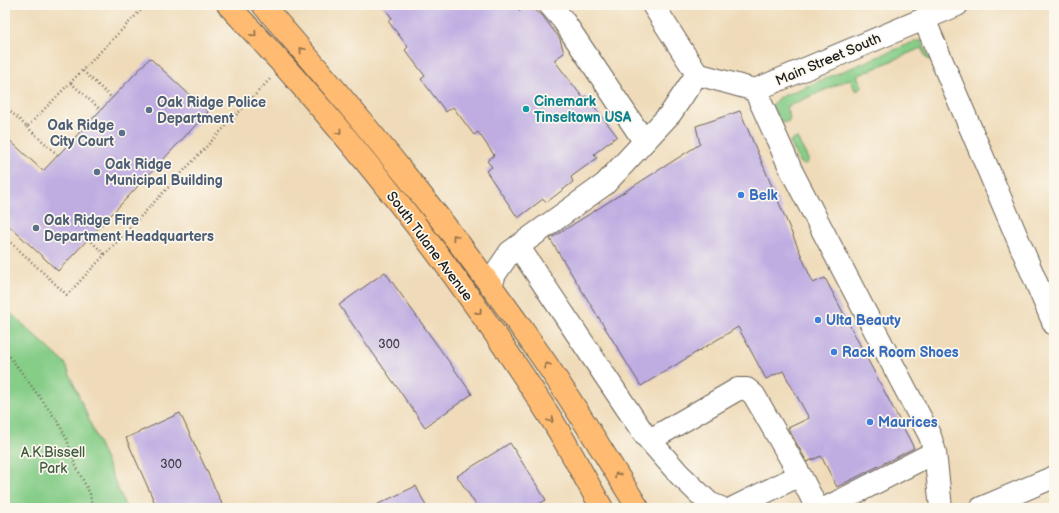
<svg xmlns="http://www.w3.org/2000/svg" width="1059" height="513" viewBox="0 0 1059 513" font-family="'Balsamiq Sans',sans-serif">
  <rect width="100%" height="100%" fill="#fbf7ec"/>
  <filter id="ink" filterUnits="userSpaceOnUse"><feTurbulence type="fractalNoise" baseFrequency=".025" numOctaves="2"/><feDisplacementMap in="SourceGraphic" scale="8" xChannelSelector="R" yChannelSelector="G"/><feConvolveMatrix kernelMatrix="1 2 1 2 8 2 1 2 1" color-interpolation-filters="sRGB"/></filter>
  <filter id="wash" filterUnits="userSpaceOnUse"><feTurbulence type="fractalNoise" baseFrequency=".012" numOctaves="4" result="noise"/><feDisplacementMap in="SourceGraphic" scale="16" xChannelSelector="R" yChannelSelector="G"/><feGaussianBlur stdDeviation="0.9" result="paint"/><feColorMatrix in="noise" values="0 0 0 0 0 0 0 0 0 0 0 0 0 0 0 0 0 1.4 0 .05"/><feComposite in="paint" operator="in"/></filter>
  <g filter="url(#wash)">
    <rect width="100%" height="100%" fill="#efdbb9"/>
    <path fill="#86cd88" stroke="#517452" d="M916 41H922L930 60 927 59 921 48 857 76 862 86 859 90H855L850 79 786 107 790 118 789 121 782 123 772 106 778 98Z
      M797 138 808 159V162L804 165 800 163 790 143 792 140Z
      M5 308 65 363 126 508H5Z"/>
    <g id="blocks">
      <path fill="#bfade2" d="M382 5H515L520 11 528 5 542 15 560 39 564 53 554 60 583 98 586 96 617 136 594 154 597 158 571 177 573 182 547 202 543 199 518 218 486 171 492 167 487 161 494 155 478 132 474 135 453 107 446 112 421 79 425 76 405 50 408 47 388 21 392 18Z
        M150 58 208 112 58 271 5 222V136L43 171Z
        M740 111 813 283 825 278 914 448 837 487 821 456 807 462 788 428 809 418 783 371 766 379 738 327 641 386 550 239 700 144 696 126Z
        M385 272 472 394 425 427 339 305Z
        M180 413 224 508H157L126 438Z
        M510 443 546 500 532 508H478L457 476Z
        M416 486 427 508H370Z"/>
    </g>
  </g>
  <g filter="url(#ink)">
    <use href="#blocks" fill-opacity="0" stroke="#665f53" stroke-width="1"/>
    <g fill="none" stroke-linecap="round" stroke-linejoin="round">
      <defs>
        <path id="minor" d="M550 5 563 20 644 141
          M653 5 697 74
          M924 19 1054 324
          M697 74 755 90 957 5
          M755 90 793 174 930 436 935 452 941 508
          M518 246 644 434 679 474 709 503 721 508
          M491 286 495 274 510 252 605 184 671 113 697 74
          M650 440 738 389H747L754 395 800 475
          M733 508 800 475 817 508
          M826 508 935 452
          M981 508 1054 477"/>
        <path id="major" d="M228 5C348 132 459 273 552 420 570 449 585 479 602 508
          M263 5C361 118 456 233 541 356 575 405 606 457 638 508"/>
      </defs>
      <use href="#minor" stroke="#665f53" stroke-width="24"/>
      <use href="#major" stroke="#665f53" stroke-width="24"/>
      <path stroke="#665f53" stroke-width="2.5" stroke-dasharray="1 3" stroke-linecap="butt" d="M83 71 112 98
        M71 83 101 110
        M5 106 27 127 146 5
        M5 115 9 110
        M27 127 58 155
        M5 237 67 295 270 79
        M89 239 105 255
        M5 350 58 422 67 440 75 464 90 494 92 508"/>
      <use href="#minor" stroke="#fff" stroke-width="22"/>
      <use href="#major" stroke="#febb71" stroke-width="22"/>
    </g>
    <defs><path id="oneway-chevron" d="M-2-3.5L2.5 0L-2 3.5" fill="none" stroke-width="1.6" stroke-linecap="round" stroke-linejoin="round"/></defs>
    <g stroke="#8d6c46">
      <use href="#oneway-chevron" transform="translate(254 34) rotate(49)"/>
      <use href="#oneway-chevron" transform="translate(302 50) rotate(-131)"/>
      <use href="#oneway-chevron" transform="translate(339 132) rotate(50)"/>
      <use href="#oneway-chevron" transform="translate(455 237) rotate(-126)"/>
      <use href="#oneway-chevron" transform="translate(479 312) rotate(55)"/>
      <use href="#oneway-chevron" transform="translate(547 365) rotate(-123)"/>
      <use href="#oneway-chevron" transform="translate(551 420) rotate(58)"/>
      <use href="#oneway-chevron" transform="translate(617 475) rotate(-122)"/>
    </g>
  </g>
  <circle fill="#0f9aa8" stroke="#fbf7ec" stroke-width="1.5" cx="526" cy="109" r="4"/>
  <g fill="#5c6f8a" stroke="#fbf7ec" stroke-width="1.5">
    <circle cx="149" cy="110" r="4"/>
    <circle cx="122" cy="133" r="4"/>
    <circle cx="97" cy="172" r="4"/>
    <circle cx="36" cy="228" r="4"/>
  </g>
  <g fill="#3f7fe0" stroke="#fbf7ec" stroke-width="1.5">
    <circle cx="741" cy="195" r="4"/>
    <circle cx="818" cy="320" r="4"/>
    <circle cx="834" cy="352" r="4"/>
    <circle cx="870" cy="422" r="4"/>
  </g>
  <g text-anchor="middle" stroke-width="3.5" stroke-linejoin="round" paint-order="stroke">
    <g font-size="12" fill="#45404e">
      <text x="389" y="348">300</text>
      <text x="171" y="468">300</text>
    </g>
    <g font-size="14" fill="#1c1c1c" stroke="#fbf7ec">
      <text transform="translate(828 59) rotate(-23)" y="5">Main Street South</text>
      <text transform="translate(430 246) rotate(53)" y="5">South Tulane Avenue</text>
    </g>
    <g font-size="14" font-weight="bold" fill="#0d838f" stroke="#fbf7ec" text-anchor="start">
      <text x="534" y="106">Cinemark<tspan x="534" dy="16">Tinseltown USA</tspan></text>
    </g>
    <g font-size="14" font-weight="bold" fill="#4e5e75" stroke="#fbf7ec" text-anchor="start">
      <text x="157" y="107">Oak Ridge Police<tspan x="157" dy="16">Department</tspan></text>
      <text x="114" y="130" text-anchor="end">Oak Ridge<tspan x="114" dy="16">City Court</tspan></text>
      <text x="105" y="169">Oak Ridge<tspan x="105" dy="16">Municipal Building</tspan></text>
      <text x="44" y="225">Oak Ridge Fire<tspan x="44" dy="16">Department Headquarters</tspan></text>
    </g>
    <g font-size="14" font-weight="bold" fill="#366cbe" stroke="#fbf7ec" text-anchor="start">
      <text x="749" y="200">Belk</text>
      <text x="826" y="325">Ulta Beauty</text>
      <text x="842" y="357">Rack Room Shoes</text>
      <text x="878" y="427">Maurices</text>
    </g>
    <g font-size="14" fill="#415a42" stroke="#fbf7ec">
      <text x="53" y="457">A.K.Bissell<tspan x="53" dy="16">Park</tspan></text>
    </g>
  </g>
  <rect width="1059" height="513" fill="none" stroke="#fbf7ec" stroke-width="20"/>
</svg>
